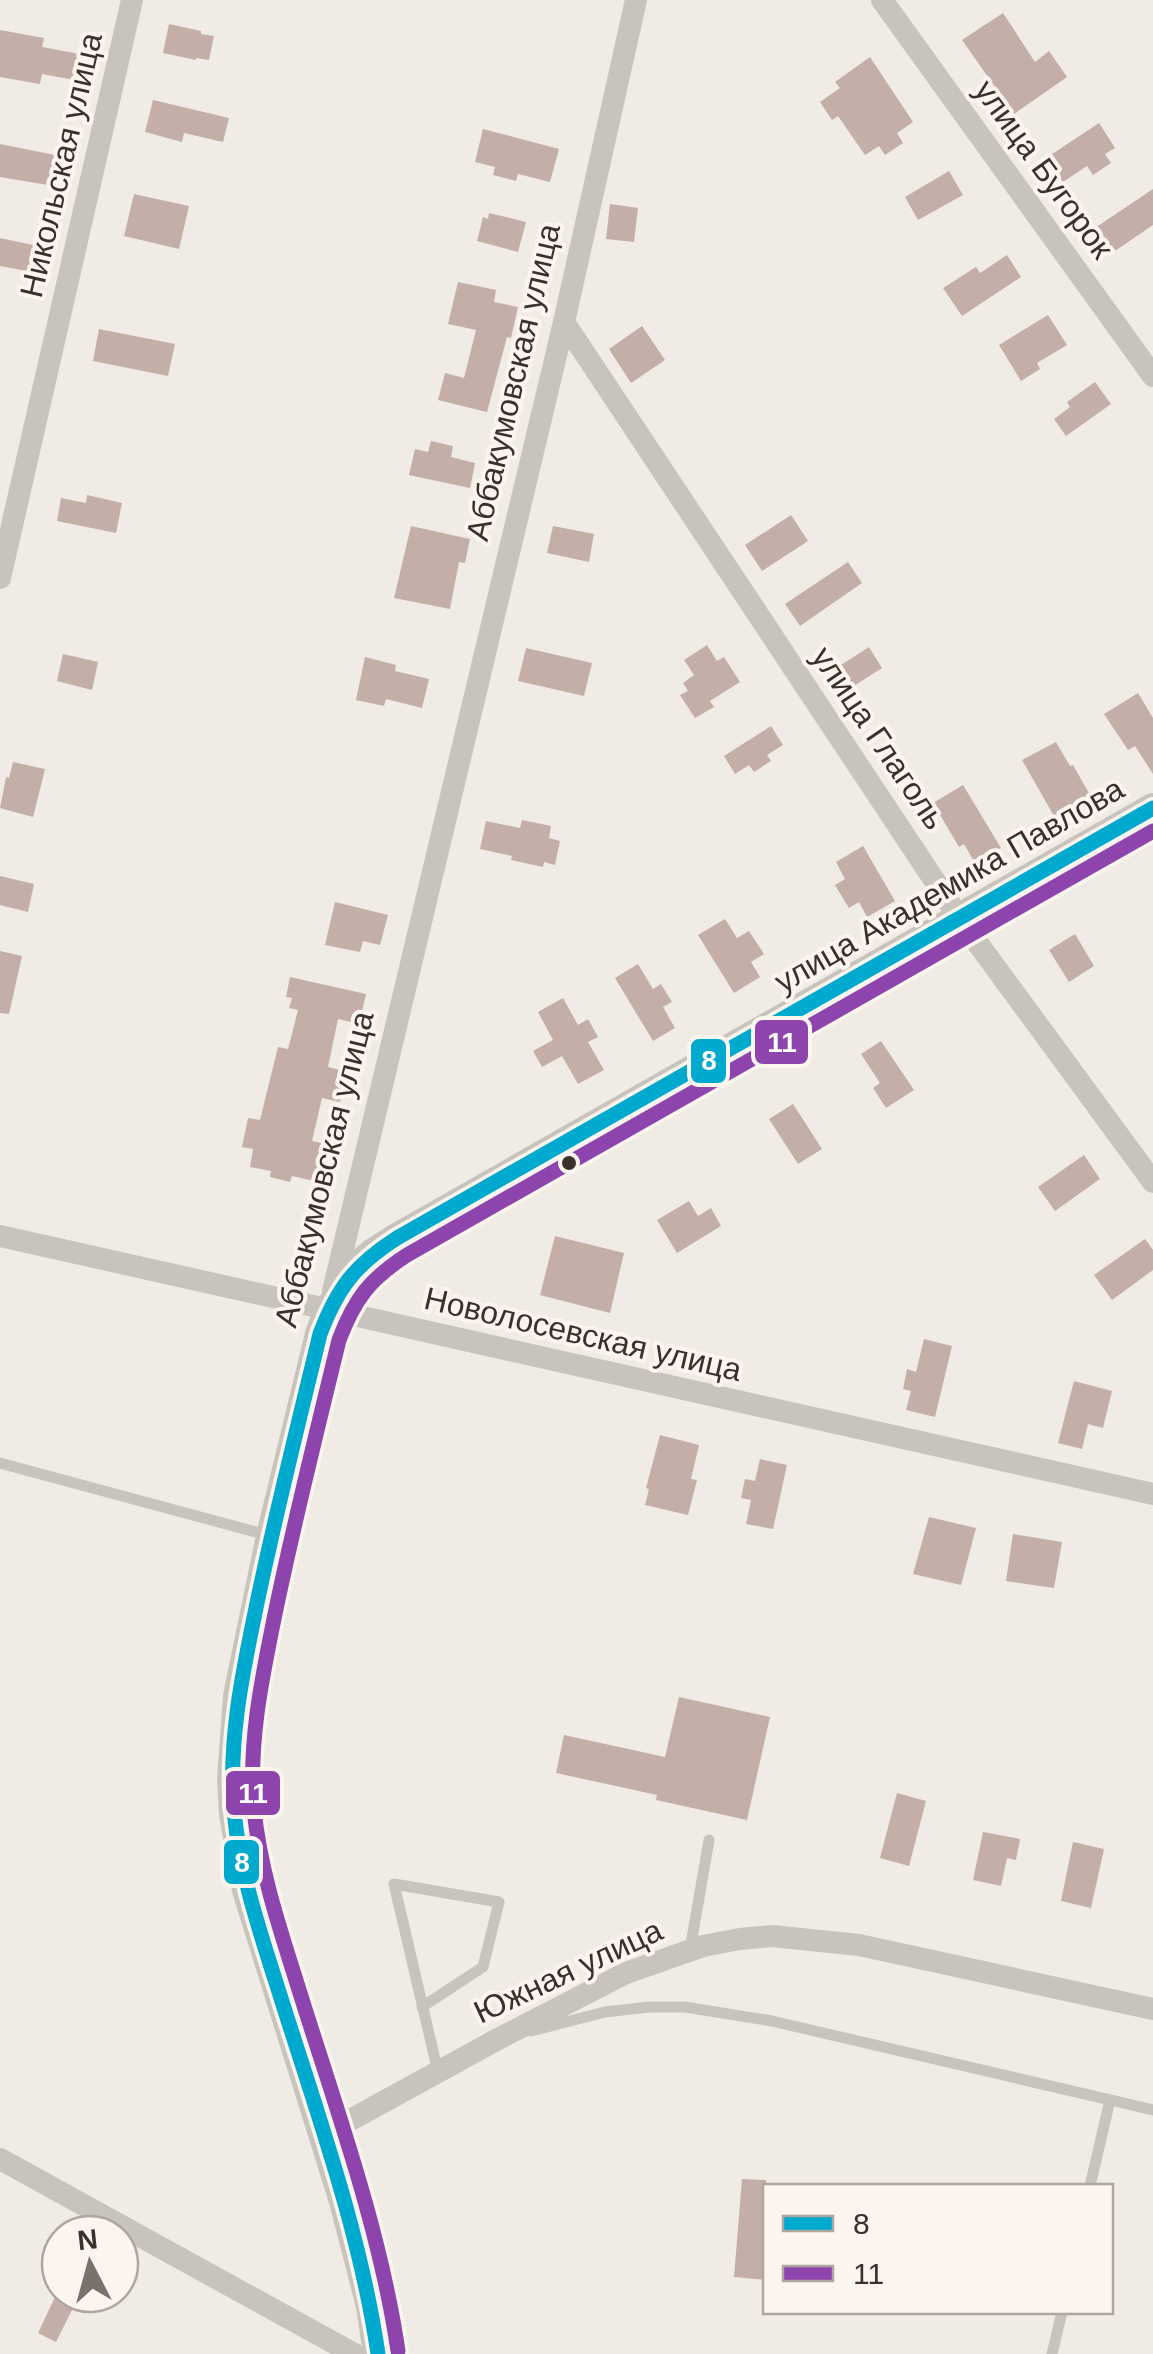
<svg xmlns="http://www.w3.org/2000/svg" width="1153" height="2354" viewBox="0 0 1153 2354" font-family="Arial,sans-serif">
  <rect width="100%" height="100%" fill="#f0ebe5"/>
  <path fill="#c3afa7" d="M1003 13 1035 62 1049 51 1067 77 1014 114 962 40Z
    M169 24 201 31V34L214 36 209 60 196 58V60L163 53Z
    M0 30 44 38 42 47 85 55 80 81 42 74 40 84 0 77Z
    M870 57 913 122 897 133 903 143 885 155 879 146 865 155 838 116 832 120 820 102 840 88 835 82Z
    M153 100 229 118 223 142 184 133 182 142 145 132Z
    M1099 123 1115 148 1105 154 1111 163 1093 175 1087 166 1063 182 1046 158Z
    M483 129 559 149 550 182 518 174 516 181 493 175 495 167 475 162Z
    M0 144 60 156 54 186 0 177Z
    M949 171 963 195 918 220 905 197Z
    M1153 189V225L1112 253 1095 228Z
    M134 194 189 206 179 249 124 236Z
    M610 204 638 208 634 242 606 239Z
    M489 213 526 222 518 252 477 241 483 217 488 219Z
    M0 238 38 246 32 272 0 266Z
    M1007 255 1021 277 962 316 943 288 976 267 980 273Z
    M458 282 496 290 494 302 518 307 511 338 507 337 487 412 438 400 445 373 464 378 476 330 448 324Z
    M1048 315 1067 345 1037 363 1040 369 1021 381 999 345Z
    M642 326 665 360 631 383 609 349Z
    M99 329 175 344 168 376 93 361Z
    M1095 382 1111 404 1066 436 1054 419 1070 407 1067 402Z
    M431 441 453 446 451 457 475 463 470 488 409 475 415 449 428 452Z
    M87 495 122 503 116 533 57 521 61 498 86 503Z
    M791 515 808 541 762 571 745 545Z
    M411 526 470 539 465 563 459 562 450 609 394 598Z
    M553 526 594 534 589 562 547 553Z
    M848 562 862 583 800 626 785 604Z
    M707 645 717 661 724 657 740 682 710 701 714 707 695 718 680 695 688 691 683 683 694 675 684 660Z
    M869 647 882 668 846 691 833 670Z
    M526 648 592 663 584 696 518 681Z
    M63 654 98 662 92 690 57 681Z
    M365 657 396 665 395 671 429 679 422 708 386 699 384 706 356 700Z
    M1138 693 1153 718V774L1135 746 1128 750 1104 714Z
    M771 726 783 745 767 755 771 761 754 772 749 765 735 774 724 756Z
    M1056 742 1070 766 1073 765 1090 795 1054 816 1022 760Z
    M13 762 45 769 33 817 0 808 6 777 9 778Z
    M963 785 1001 848 975 863 964 844 959 847 933 803Z
    M522 820 551 826 549 838 560 841 555 865 544 862 543 867 511 860 512 856 480 849 486 821 520 828Z
    M863 846 895 901 867 917 859 902 849 908 835 885 845 879 836 862Z
    M0 876 34 884 28 912 0 905Z
    M335 902 388 915 380 945 363 941 360 952 325 945Z
    M725 919 737 938 749 931 764 954 751 962 760 977 734 993 698 935Z
    M1075 934 1094 966 1069 982 1049 950Z
    M0 951 22 956 9 1014 0 1013Z
    M638 964 653 989 661 984 672 1002 663 1007 675 1028 653 1041 615 978Z
    M290 977 366 994 359 1024 338 1019 328 1067 348 1072 340 1102 322 1098 312 1141 331 1145 323 1183 292 1176 290 1182 270 1177 271 1171 250 1167 253 1149 242 1147 248 1118 260 1120 278 1047 288 1049 298 1010 289 1008 292 998 286 997Z
    M563 998 578 1025 588 1019 598 1037 588 1042 604 1070 578 1084 562 1056 542 1067 533 1051 553 1040 538 1012Z
    M881 1041 914 1090 886 1108 873 1088 880 1083 861 1054Z
    M793 1104 822 1149 798 1164 769 1119Z
    M1084 1155 1100 1179 1055 1211 1038 1187Z
    M689 1201 698 1216 711 1208 721 1226 677 1253 657 1220Z
    M555 1236 624 1253 610 1313 540 1295Z
    M1145 1239 1153 1250V1270L1112 1300 1094 1275Z
    M924 1339 952 1346 935 1417 906 1410 911 1391 903 1389 907 1369 916 1372Z
    M1074 1381 1112 1391 1103 1428 1088 1424 1082 1449 1058 1443Z
    M660 1435 699 1445 691 1479 697 1480 688 1515 645 1505 649 1489 646 1488Z
    M760 1459 787 1465 773 1529 746 1524 751 1500 741 1498 745 1479 755 1481Z
    M929 1517 976 1528 961 1585 913 1574Z
    M1013 1534 1062 1542 1054 1588 1006 1581Z
    M679 1697 770 1717 747 1820 656 1800 657 1795 556 1773 564 1735 665 1757Z
    M897 1793 926 1801 909 1866 880 1858Z
    M983 1832 1020 1839 1016 1860 1007 1858 1001 1886 973 1880Z
    M1073 1842 1104 1849 1091 1908 1061 1901Z
    M742 2179 766 2180V2280L734 2277Z
    M56 2295 75 2304 56 2342 38 2333Z"/>
  <g fill="none" stroke-linecap="round" stroke-linejoin="round">
    <path stroke="#c9c3be" stroke-width="11" d="M0 1463 267 1535
      M690 1950 709 1840
      M422 2007 483 1967 499 1902 394 1884 438 2072
      M531 2031 605 2012 649 2007H685L772 2021 1153 2110
      M1090 2186 1110 2100
      M1052 2354 1062 2312"/>
    <path stroke="#c9c3be" stroke-width="22" d="M882 0 1153 376
      M564 322 960 919 1153 1182
      M0 578 132 0
      M0 1236 1153 1494
      M333 1291 564 322 636 0
      M323 2135 498 2039 626 1973 703 1946 740 1939 772 1936 859 1945 1153 2009
      M0 2159 354 2354"/>
    <path stroke="#c9c3be" stroke-width="30" d="M378 2354 371 2306 344 2201 247 1890 234 1814 232 1779 238 1696 271 1536 320 1334 329 1310 354 1270 372 1254 397 1238 1153 808"/>
    <defs>
      <path id="bus-1" d="M378 2354C360 2231 317 2113 280 1995 261 1935 240 1875 234 1811 228 1743 242 1675 256 1608 275 1516 298 1425 320 1334 338 1287 355 1265 397 1238L1153 808"/>
      <path id="bus-2" d="M398 2351C380 2229 337 2111 300 1993 281 1932 260 1872 254 1809 248 1743 262 1678 275 1614 294 1522 317 1431 339 1340 355 1298 370 1279 407 1255L1153 831"/>
    </defs>
    <use href="#bus-1" stroke="#fbf5ee" stroke-width="22"/>
    <use href="#bus-2" stroke="#fbf5ee" stroke-width="22"/>
    <use href="#bus-1" stroke="#00a9ce" stroke-width="15"/>
    <use href="#bus-2" stroke="#8e44ad" stroke-width="15"/>
  </g>
  <circle fill="#3b302b" stroke="#fbf5ee" stroke-width="4" cx="569" cy="1163" r="9"/>
  <g text-anchor="middle" stroke-width="8" stroke-linejoin="round" paint-order="stroke">
    <g font-size="32" fill="#3b302b" stroke="#fbf5ee">
      <text transform="translate(61 165) rotate(-77)" y="11">Никольская улица</text>
      <text transform="translate(1044 169) rotate(54)" y="11">улица Бугорок</text>
      <text transform="translate(513 382) rotate(-77)" y="11">Аббакумовская улица</text>
      <text transform="translate(879 738) rotate(56)" y="11">улица Глаголь</text>
      <text transform="translate(949 885) rotate(-30)" y="11">улица Академика Павлова</text>
      <text transform="translate(324 1169) rotate(-76)" y="11">Аббакумовская улица</text>
      <text transform="translate(583 1334) rotate(13)" y="11">Новолосевская улица</text>
      <text transform="translate(568 1971) rotate(-25)" y="11">Южная улица</text>
    </g>
  </g>
  <g stroke="#fbf5ee" stroke-width="4">
    <rect x="753" y="1018" width="57" height="48" rx="10" fill="#8e44ad"/>
    <rect x="689" y="1037" width="39" height="48" rx="10" fill="#00a9ce"/>
    <rect x="224" y="1769" width="58" height="48" rx="10" fill="#8e44ad"/>
    <rect x="222" y="1838" width="39" height="48" rx="10" fill="#00a9ce"/>
  </g>
  <g font-size="28" text-anchor="middle" font-weight="bold" fill="#fff">
    <text x="782" y="1052">11</text>
    <text x="709" y="1070">8</text>
    <text x="253" y="1803">11</text>
    <text x="242" y="1872">8</text>
  </g>
  <rect x="763" y="2184" width="350" height="130" fill="#fbf5ee" stroke="#aea6a0" stroke-width="2.5"/>
  <rect x="783" y="2216" width="50" height="15" fill="#00a9ce" stroke="#aea6a0" stroke-width="2.5"/>
  <text x="853" y="2234" font-size="30" fill="#3b302b">8</text>
  <rect x="783" y="2266" width="50" height="15" fill="#8e44ad" stroke="#aea6a0" stroke-width="2.5"/>
  <text x="853" y="2284" font-size="30" fill="#3b302b">11</text>
  <g transform="translate(90 2264) rotate(354)"><circle r="48" fill="#fbf5ee" stroke="#aea6a0" stroke-width="2.5"/>
  <path d="M0-8L18 38L0 25L-18 38Z" fill="#7a716c"/>
  <text y="-15" font-size="28" font-weight="bold" text-anchor="middle" fill="#3b302b">N</text>
  </g>
</svg>
